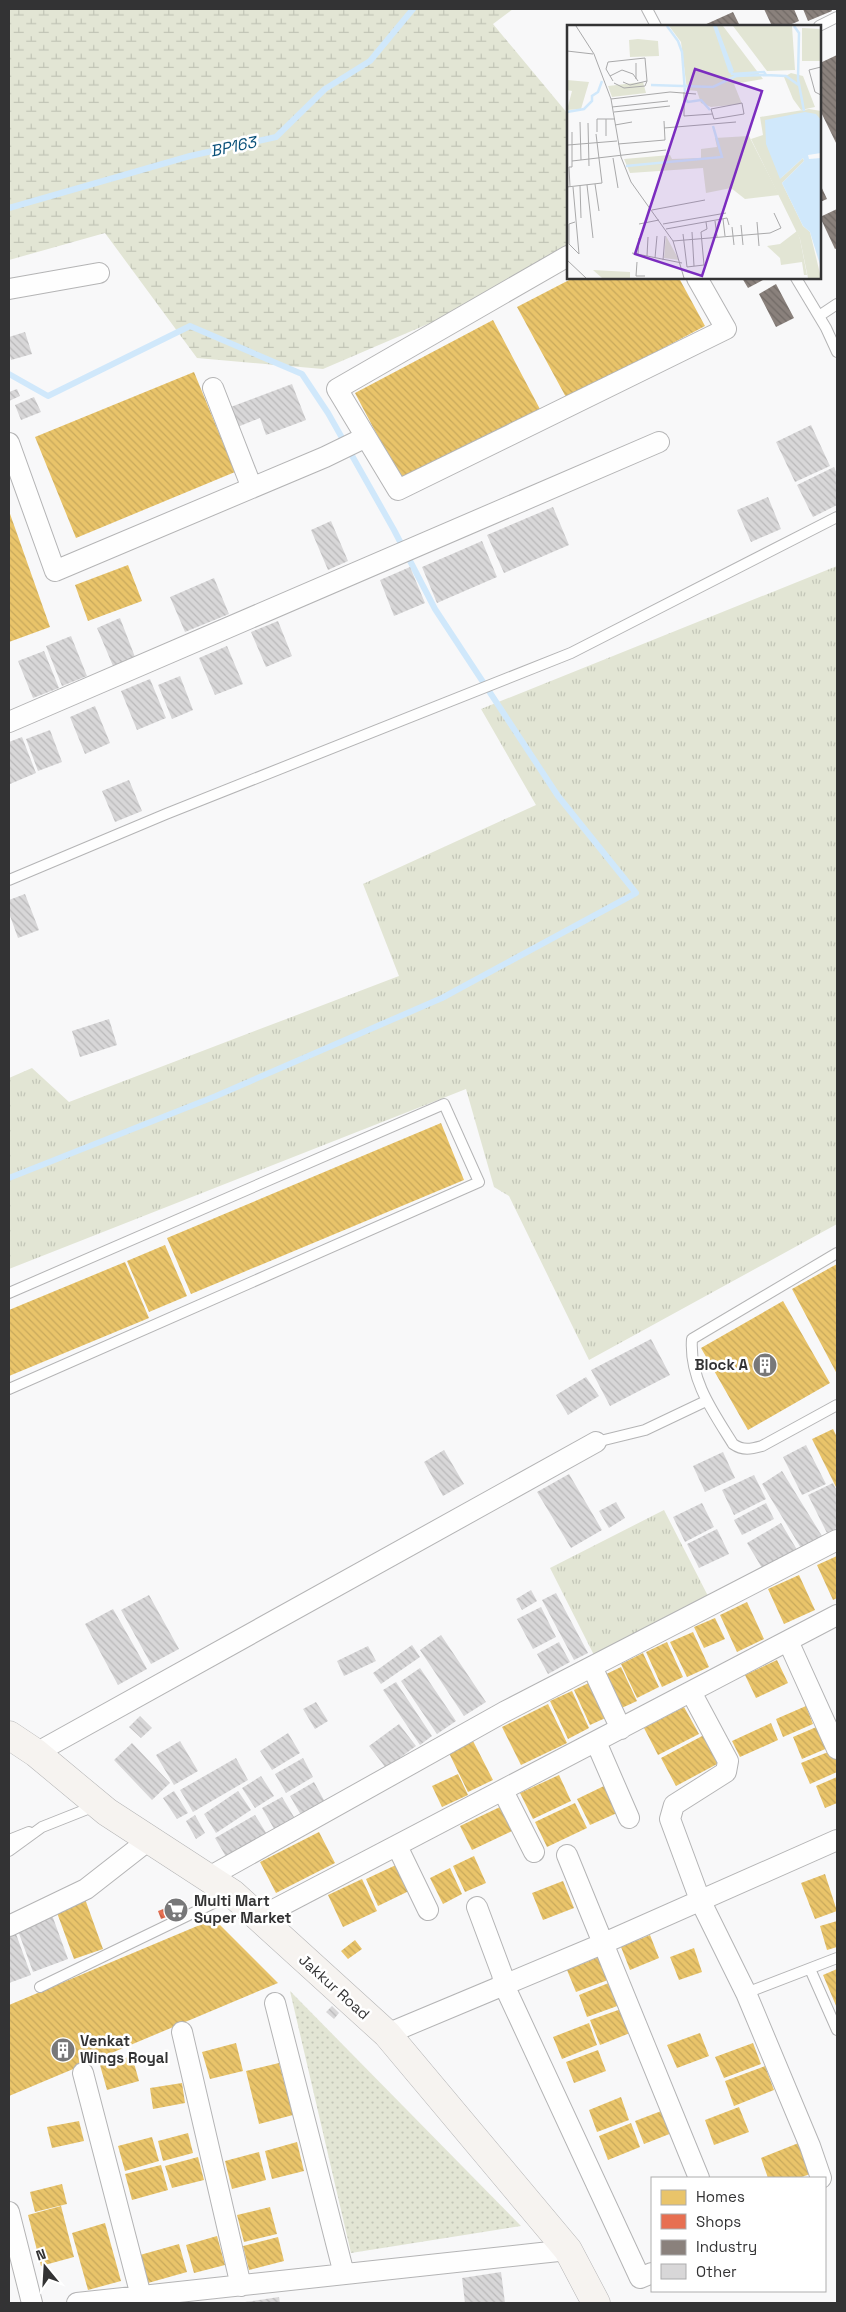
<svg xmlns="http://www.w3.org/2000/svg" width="846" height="2312" viewBox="0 0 846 2312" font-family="'Space Grotesk',sans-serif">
  <defs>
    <pattern id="grass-tufts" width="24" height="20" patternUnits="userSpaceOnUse" patternTransform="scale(1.25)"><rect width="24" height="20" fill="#e2e5d4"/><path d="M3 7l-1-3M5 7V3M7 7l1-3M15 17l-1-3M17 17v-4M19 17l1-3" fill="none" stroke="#c2c5b7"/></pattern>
    <pattern id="wetland-marsh" width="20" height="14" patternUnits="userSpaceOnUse" patternTransform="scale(1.25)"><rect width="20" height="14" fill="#e2e5d4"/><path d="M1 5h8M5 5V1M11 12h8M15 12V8" fill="none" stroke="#c2c5b7"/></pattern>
    <pattern id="park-dots" width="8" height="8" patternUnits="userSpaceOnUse" patternTransform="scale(1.25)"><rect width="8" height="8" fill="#e2e5d4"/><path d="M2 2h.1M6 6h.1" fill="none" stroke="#c2c5b7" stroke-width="1.8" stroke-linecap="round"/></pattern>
    <pattern id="homes-back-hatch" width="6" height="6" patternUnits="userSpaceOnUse" patternTransform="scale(1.25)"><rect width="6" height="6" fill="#e9c46a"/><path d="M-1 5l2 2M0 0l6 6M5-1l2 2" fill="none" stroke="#c8a95c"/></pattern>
    <pattern id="shops-back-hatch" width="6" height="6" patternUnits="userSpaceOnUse" patternTransform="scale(1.25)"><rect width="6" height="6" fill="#e76f51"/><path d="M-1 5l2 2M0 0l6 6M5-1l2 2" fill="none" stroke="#bc5c44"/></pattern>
    <pattern id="industry-back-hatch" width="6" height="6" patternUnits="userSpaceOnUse" patternTransform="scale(1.25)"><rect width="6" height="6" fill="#8a817c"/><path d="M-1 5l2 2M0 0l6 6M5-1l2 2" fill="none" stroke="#716a66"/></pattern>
    <pattern id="building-back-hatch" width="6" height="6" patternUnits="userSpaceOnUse" patternTransform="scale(1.25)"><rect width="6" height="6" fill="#d8d7d8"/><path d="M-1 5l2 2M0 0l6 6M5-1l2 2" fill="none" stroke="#bab9ba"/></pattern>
  </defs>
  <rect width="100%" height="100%" fill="#f8f8f9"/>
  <path fill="url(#grass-tufts)" d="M837 566V1224L589 1360 509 1196 494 1187 466 1089 9 1269V1078L32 1068 69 1102 399 976 363 884 536 805 481 709Z
    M664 1510 708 1596 594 1655 550 1568Z"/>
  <path fill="url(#wetland-marsh)" d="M9 9H513L493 24 568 114V264L323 369 197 358 105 233 9 260Z"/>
  <path fill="url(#park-dots)" d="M290 1991 521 2226 351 2253Z"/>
  <path fill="url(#homes-back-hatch)" d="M573 278H679L705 326 567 399 517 307Z
    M493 320 542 413 404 486 355 393Z
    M194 372 235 472 76 538 35 437Z
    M9 511 50 627 9 642Z
    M128 565 142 601 88 621 75 585Z
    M441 1123 464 1180 191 1294 167 1238Z
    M165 1245 187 1296 149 1312 127 1261Z
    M125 1262 149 1318 9 1376V1310Z
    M837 1264V1374L792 1289Z
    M783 1301 830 1383 748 1430 701 1348Z
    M833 1429 837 1437V1489L812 1439Z
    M837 1556V1598L833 1600 817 1565Z
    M799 1575 815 1610 784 1624 768 1589Z
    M747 1602 764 1639 737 1652 720 1615Z
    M715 1618 725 1639 704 1648 694 1627Z
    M693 1632 709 1667 687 1677 670 1642Z
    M667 1642 683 1677 662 1687 646 1652Z
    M643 1653 659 1687 637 1698 621 1664Z
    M777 1660 788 1683 756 1698 745 1675Z
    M621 1667 637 1701 615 1711 600 1677Z
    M595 1680 612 1715 590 1725 574 1690Z
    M572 1691 589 1728 568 1739 550 1701Z
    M548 1704 567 1743 521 1765 502 1727Z
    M806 1706 813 1724 783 1737 776 1719Z
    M684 1707 699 1734 658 1755 644 1728Z
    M771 1723 778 1740 740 1757 732 1741Z
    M821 1725 830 1747 802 1759 793 1737Z
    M704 1735 719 1763 676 1786 661 1758Z
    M473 1741 493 1780 468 1792 449 1753Z
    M833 1750 837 1760V1772L810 1784 801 1763Z
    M458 1774 468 1795 442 1807 432 1786Z
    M559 1775 571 1801 533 1819 520 1793Z
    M837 1777V1803L825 1808 816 1786Z
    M604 1786 617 1813 590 1825 577 1799Z
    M575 1803 587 1828 547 1847 535 1822Z
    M500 1807 512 1831 472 1850 460 1826Z
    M319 1832 335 1863 276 1893 260 1862Z
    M474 1856 486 1883 465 1892 453 1866Z
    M396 1865 409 1891 378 1906 366 1879Z
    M450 1868 462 1894 443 1904 430 1878Z
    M825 1874 837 1911 815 1919 801 1883Z
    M362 1879 377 1911 343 1927 328 1895Z
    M563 1881 574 1908 543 1920 532 1893Z
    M85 1899 103 1949 74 1959 56 1910Z
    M214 1919 278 1983 9 2096V2005Z
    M837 1921V1947L827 1950 820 1926Z
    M650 1935 659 1958 630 1970 621 1947Z
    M355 1940 362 1949 348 1959 341 1951Z
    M694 1948 702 1972 679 1980 670 1957Z
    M599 1957 608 1980 576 1992 567 1970Z
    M837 1969V2008L823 1975Z
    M611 1982 620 2005 587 2017 579 1995Z
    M621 2009 630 2033 600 2045 590 2020Z
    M589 2023 597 2045 562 2059 553 2037Z
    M700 2033 709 2056 677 2068 667 2045Z
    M236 2043 243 2071 210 2079 202 2052Z
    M753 2043 761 2064 724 2078 715 2057Z
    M598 2050 606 2071 574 2083 566 2062Z
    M132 2056 139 2081 107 2090 100 2065Z
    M279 2063 293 2115 259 2124 246 2071Z
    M765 2066 774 2090 734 2106 725 2081Z
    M182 2083 185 2103 153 2109 150 2088Z
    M621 2097 629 2120 597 2132 589 2110Z
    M739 2107 749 2132 714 2145 705 2120Z
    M664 2110 672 2133 644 2144 635 2121Z
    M79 2121 84 2141 52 2148 47 2127Z
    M631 2123 640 2147 608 2160 599 2136Z
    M188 2133 193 2153 163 2161 158 2141Z
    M152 2137 159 2161 125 2171 118 2146Z
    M297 2142 304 2171 272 2179 265 2151Z
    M801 2142 813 2173 799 2178H768L761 2158Z
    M259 2152 266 2180 232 2189 225 2161Z
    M198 2157 204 2180 172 2188 165 2166Z
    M161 2165 168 2190 132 2200 125 2174Z
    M62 2184 67 2204 35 2212 30 2192Z
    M61 2206 74 2257 41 2266 28 2215Z
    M270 2207 277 2234 244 2242 237 2215Z
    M105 2223 121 2281 88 2290 72 2233Z
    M217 2236 225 2265 194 2273 186 2245Z
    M278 2237 284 2261 249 2270 243 2246Z
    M179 2244 187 2272 148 2283 140 2255Z"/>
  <path fill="url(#shops-back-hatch)" d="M185 1901 188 1909 161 1919 158 1911Z"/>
  <path fill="url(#industry-back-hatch)" d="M764 9H794L799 21 787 26H772Z
    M803 9H831L832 11 808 21Z
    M733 12 740 26H702Z
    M837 55V145L820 110V63Z
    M820 184 827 199 820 202Z
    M837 209V248L835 249 820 217Z
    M742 278H767L748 288Z
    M776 284 794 318 776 327 759 294Z"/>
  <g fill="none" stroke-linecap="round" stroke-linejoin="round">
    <path stroke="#d0e8fb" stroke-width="6" d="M9 208 190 156 276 137 325 89 370 61 413 9
      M9 374 48 396 190 326 302 374 328 413 394 530 435 609 558 796 636 893 442 998 216 1096 9 1178"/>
  </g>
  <path fill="url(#building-back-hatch)" d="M25 332 32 354 11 360 9 352V337Z
    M292 384 306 420 266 435 260 418 235 428 228 408Z
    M17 389 20 396 9 401V392Z
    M34 397 41 412 21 420 15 405Z
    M811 425 830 466 795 482 776 442Z
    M834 467 837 474V505L813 517 797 485Z
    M768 497 781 529 751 542 737 510Z
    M553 507 569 545 504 573 487 535Z
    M331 521 348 561 328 570 311 530Z
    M482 541 497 577 437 603 422 567Z
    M410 567 425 603 394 616 380 580Z
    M214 578 229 614 185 632 170 597Z
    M120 618 135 657 113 666 97 628Z
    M278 621 292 656 266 667 251 632Z
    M71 636 87 676 62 686 46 646Z
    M227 646 243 684 215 695 199 658Z
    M44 651 59 688 33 698 18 661Z
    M180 676 193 710 172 719 158 685Z
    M150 679 166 718 137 730 121 691Z
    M95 706 110 743 85 754 70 717Z
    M50 730 62 762 38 771 26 739Z
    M22 737 36 773 10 784 9 742Z
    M129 780 142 811 115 822 102 791Z
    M25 894 39 930 18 938 9 913V900Z
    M109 1019 117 1045 80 1057 72 1031Z
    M651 1339 670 1375 610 1406 591 1370Z
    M586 1377 599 1396 568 1415 556 1395Z
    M806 1445 826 1484 802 1495 783 1457Z
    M444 1450 464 1484 443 1496 424 1462Z
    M723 1452 735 1478 705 1492 693 1466Z
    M782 1471 822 1536 801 1548 762 1484Z
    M569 1474 602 1530 571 1548 537 1492Z
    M754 1475 766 1499 734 1515 722 1490Z
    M833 1483 837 1491V1528L827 1533 808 1495Z
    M616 1502 625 1518 609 1528 599 1511Z
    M702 1503 714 1527 685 1542 673 1517Z
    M766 1503 774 1519 742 1535 734 1520Z
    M781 1523 799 1553 765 1573 747 1543Z
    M717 1529 729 1554 699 1568 687 1544Z
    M531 1590 537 1601 522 1610 516 1599Z
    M556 1593 588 1653 574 1660 542 1600Z
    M149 1595 179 1649 151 1664 121 1610Z
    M541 1607 556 1637 533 1649 517 1619Z
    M113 1609 147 1669 118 1685 85 1624Z
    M441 1635 486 1702 464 1716 420 1650Z
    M559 1642 570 1662 548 1674 537 1654Z
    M412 1645 420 1657 381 1684 373 1673Z
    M368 1646 376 1661 344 1676 337 1661Z
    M420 1668 456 1721 437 1734 401 1681Z
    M396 1682 432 1736 420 1745 383 1690Z
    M316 1702 328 1721 315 1729 303 1709Z
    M140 1716 152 1728 141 1738 129 1727Z
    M399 1724 416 1746 386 1768 369 1746Z
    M288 1733 300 1753 272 1770 260 1751Z
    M180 1741 198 1771 174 1785 156 1755Z
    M132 1743 170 1783 152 1800 114 1760Z
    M236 1758 248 1780 193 1812 180 1790Z
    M303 1758 313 1777 286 1793 275 1774Z
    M261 1776 274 1796 255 1808 242 1788Z
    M314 1782 325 1802 301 1815 290 1796Z
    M174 1791 188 1813 177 1819 163 1798Z
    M238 1791 251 1810 216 1833 204 1814Z
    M282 1797 297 1822 277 1834 262 1808Z
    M195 1815 205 1833 196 1839 186 1821Z
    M255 1815 268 1836 228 1860 215 1838Z
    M52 1915 68 1959 33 1972 17 1928Z
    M16 1934 31 1975 9 1983V1936Z
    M332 2006 339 2013 334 2019 326 2012Z
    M501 2272 505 2303H465L462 2278Z
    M279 2297 280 2303H245V2302Z"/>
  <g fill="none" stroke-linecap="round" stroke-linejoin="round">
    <defs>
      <path id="lane" d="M647 9 656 26
        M819 26 837 17
        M796 278 826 328 837 352
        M819 316 837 304
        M9 880 166 814 571 653 837 517
        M837 1253 692 1339C689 1379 713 1412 733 1444 743 1451 751 1449 762 1446L837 1405
        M9 1293 444 1104 479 1182 9 1389
        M596 1442 645 1430 706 1401
        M9 1840 29 1832
        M9 1851 42 1827 95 1806
        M810 1969 837 2030
        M40 1987 230 1895
        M746 1993 837 1958"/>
      <path id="street" d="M568 256 337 389 398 490 726 329 697 278
        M9 289 99 273
        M213 388 252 488
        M9 443 55 571 325 457 364 438
        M9 722 659 442
        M788 1641 837 1749
        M592 1667 621 1729
        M691 1692 728 1761 726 1772 674 1805 670 1819 700 1900 746 1993 810 2146 821 2178
        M596 1742 629 1818
        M36 1753 596 1442
        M503 1791 534 1852
        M397 1846 428 1910
        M567 1855 699 2178
        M209 1877 504 1712 837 1540
        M477 1907 502 1974 504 1985 640 2278 652 2273
        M258 1918 837 1615
        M9 1926 86 1889 150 1839
        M275 2003 344 2274
        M182 2032 241 2286
        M387 2034 602 1944 837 1840
        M83 2073 141 2296
        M9 2212 32 2303
        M77 2303 568 2250"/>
      <path id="secondary" d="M9 1735 36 1753 107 1812 233 1894 387 2034 568 2250 596 2303"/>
    </defs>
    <use href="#lane" stroke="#b4b4b5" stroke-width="12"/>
    <use href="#street" stroke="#b4b4b5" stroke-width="22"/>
    <use href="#secondary" stroke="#b4b4b5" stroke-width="29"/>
    <use href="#lane" stroke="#fefefe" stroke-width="10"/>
    <use href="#street" stroke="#fefefe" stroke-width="20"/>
    <use href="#secondary" stroke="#f6f3f0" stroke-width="28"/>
  </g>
  <defs>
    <symbol id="building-disc" viewBox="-11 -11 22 22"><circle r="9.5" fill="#787879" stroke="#fff"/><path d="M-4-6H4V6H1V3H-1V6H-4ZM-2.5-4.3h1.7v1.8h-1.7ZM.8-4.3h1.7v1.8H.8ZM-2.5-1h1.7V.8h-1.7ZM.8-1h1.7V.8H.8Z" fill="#fff"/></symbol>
    <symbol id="supermarket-disc" viewBox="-11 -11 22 22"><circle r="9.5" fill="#787879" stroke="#fff"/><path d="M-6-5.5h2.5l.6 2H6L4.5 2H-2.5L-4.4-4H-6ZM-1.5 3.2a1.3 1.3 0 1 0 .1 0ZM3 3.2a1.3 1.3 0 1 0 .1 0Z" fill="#fff"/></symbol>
  </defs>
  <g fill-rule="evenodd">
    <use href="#building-disc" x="751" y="1351" width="28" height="28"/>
    <use href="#supermarket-disc" x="162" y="1896" width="28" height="28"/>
    <use href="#building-disc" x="49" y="2036" width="28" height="28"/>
  </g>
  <g text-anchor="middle" stroke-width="5" stroke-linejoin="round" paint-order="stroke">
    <g font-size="15" font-weight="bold" fill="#333334" stroke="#fff" text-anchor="start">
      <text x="748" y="1370" text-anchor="end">Block A</text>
      <text x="194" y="1906">Multi Mart<tspan x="194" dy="17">Super Market</tspan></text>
      <text x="80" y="2046">Venkat<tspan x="80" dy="17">Wings Royal</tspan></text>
    </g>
    <g font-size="15" fill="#333334" stroke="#fff">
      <text transform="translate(334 1987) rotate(42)" y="5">Jakkur Road</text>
    </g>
    <g font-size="16" font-style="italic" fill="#0a517a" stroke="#fff">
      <text transform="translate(233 146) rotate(-12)" y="6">BP163</text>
    </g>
  </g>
  <g transform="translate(567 25)">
    <rect width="254" height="254" fill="#f8f8f9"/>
    <path d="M235 3 254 4V36H235ZM0 55 22 57 14 84 0 85 5 66 0 65ZM182 111 212 170 178 174 164 163 139 168 136 143 63 148 57 134 103 130 105 134 134 133V124L150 122 148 113ZM230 206 233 214 240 250H237L235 237 214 240 213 233 200 221 213 219ZM26 245 63 247V253H35Z" fill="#e2e5d4"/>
    <path d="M102 1H156L196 54 167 59 175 79 144 82 134 78 130 66 120 65 114 17ZM166 1H225L228 45 200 46ZM224 48 236 51 248 82 234 85 226 74 217 52Z" fill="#e2e5d4"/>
    <path d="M71 14 91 16 92 31 63 32 62 15Z" fill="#e2e5d4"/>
    <path d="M76 57 79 68 45 72 41 61ZM242 84 254 86V95L253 93 214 153 236 133 237 136 215 158 236 201 243 207 254 253H241L233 214 184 114 196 110 193 92ZM99 211 112 235 97 233Z" fill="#e2e5d4"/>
    <path d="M146 1H150L167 46 162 48ZM238 87 249 89 254 95V128L241 130 242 134 254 133V243L243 207 236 201 215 158 237 136 236 133 213 154 199 119 198 95Z" fill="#d0e8fb"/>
    <path fill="none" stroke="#d0e8fb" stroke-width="2.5" d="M100 1 111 16 115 27 118 67M227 1 232 8 231 54 237 86M164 46 165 49 197 47 199 50 219 51 233 61M84 60 146 62 169 51 199 50M118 74 121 77 134 75 143 85M0 87 17 84 25 76V71L31 67 35 56M59 141 155 132 146 101"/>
    <path fill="none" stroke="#a9a9aa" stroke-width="1" d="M9 1 27 29 44 74 54 132 64 157 106 216 117 253M0 26 26 29M69 38V54M254 42 242 45 248 67 254 70M43 51 55 45 66 49 71 56M46 56 39 44 41 37 78 33 80 56 63 60 56 57M47 58 57 63 78 61 80 56M117 67V91L145 89M44 74 103 67 129 69M175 78 177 89 147 94 144 84ZM45 82 101 76M47 87 103 81M13 97 14 135M21 98 22 141M48 100 65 97M97 103 169 97M30 107V94H48M39 111V94M51 119 98 115 97 96M1 120 50 116M46 133 51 163M5 136V107M28 159 32 186M20 160 26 213M13 161 14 193M0 162 35 158 29 109M3 162 2 142H5V136L99 125M6 162 12 229 2 219V199L8 197M85 185 138 175M156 194 158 211M148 196 150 212M190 197 192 221M72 199 92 195M96 199 159 188M174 200 176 220M165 202 167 220M99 204 160 193 162 200M125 207 127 241M116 209 120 242 137 240 134 207 140 204 139 197M106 216 203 208 214 203 207 188M65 228 115 238M71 229 72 213M80 231 81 212M88 233 90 211M0 235 19 253M96 235 98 211M70 237 69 251H78"/>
    <path fill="#7b2cbf" fill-opacity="0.15" stroke="#7b2cbf" stroke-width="2.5" d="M128 44 195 66 135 251 68 229Z"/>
    <rect width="254" height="254" fill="none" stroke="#333334" stroke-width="2.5"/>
  </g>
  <rect width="846" height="2312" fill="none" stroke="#333334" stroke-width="20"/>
  <rect x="651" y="2177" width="175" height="115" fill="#ffffff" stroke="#adadae"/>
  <rect x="661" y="2190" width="25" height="15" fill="#e9c46a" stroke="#adadae"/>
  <text x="696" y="2202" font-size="15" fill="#333334">Homes</text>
  <rect x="661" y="2214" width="25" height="15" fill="#e76f51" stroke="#adadae"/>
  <text x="696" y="2227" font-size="15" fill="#333334">Shops</text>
  <rect x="661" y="2240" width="25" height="15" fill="#8a817c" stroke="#adadae"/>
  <text x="696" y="2252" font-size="15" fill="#333334">Industry</text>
  <rect x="661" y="2264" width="25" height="15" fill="#d8d7d8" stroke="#adadae"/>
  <text x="696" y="2277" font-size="15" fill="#333334">Other</text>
  <g transform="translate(45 2267) rotate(342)" stroke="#ffffff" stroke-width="4" paint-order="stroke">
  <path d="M0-4L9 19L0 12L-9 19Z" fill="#333334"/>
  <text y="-8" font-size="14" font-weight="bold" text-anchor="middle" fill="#333334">N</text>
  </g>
</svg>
